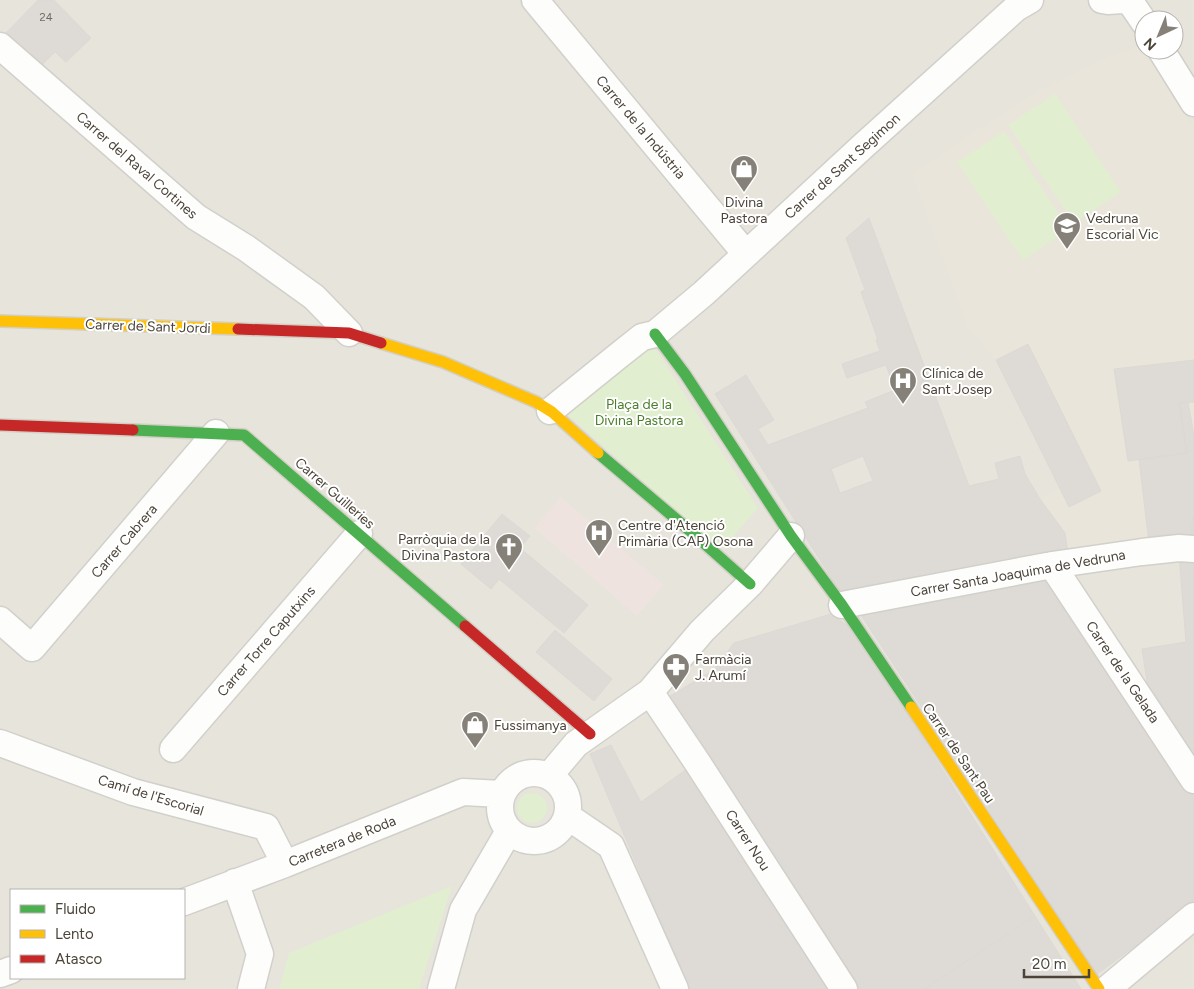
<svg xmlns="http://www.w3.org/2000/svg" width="1194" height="989" viewBox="0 0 1194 989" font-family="Figtree,sans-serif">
  <rect width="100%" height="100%" fill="#f4f2ee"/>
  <path fill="#e7e4dc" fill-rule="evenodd" d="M0 0H1194V989H0ZM1144 20H1174V50H1144ZM11 890H184V978H11Z"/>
  <path fill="#eae5da" d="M1144 45V50H1147L1194 130V516L1191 543 1068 553 1065 533 1040 499 1059 488 996 360 968 327 912 174 975 131 1038 92 1098 61Z"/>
  <path fill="#eee3df" d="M561 497 664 585 637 616 534 528Z"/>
  <path fill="#e1eecf" d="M1055 94 1121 192 1074 223 1008 125Z
    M1004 131 1069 229 1023 260 957 162Z
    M651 342 758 508 721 550 561 409Z
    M517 808a15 15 0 1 1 30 0a15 15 0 1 1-30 0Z
    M452 886 419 989H279L289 953Z"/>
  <path fill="#dedbd6" stroke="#dcd9d4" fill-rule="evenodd" d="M38 0H54L91 38 66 62 55 52 40 67 5 34Z
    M869 218 969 486 999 479 995 463 1020 456 1025 474 1040 499 1065 533 1068 553 844 598 715 394 746 375 774 420 758 429 768 445 868 408 865 402 895 390 886 365 847 378 842 364 880 351 876 340H878L861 292 865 290 846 238ZM863 456 873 481 840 493 831 469Z
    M1028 344 1101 491 1069 507 996 360Z
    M1194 360V402L1179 403 1187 453 1128 461 1114 369Z
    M1188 402 1194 435V516H1193L1191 543H1149L1139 460 1187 453 1179 403Z
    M502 514 530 536 520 548 588 605 564 633 499 579 491 589 461 564Z
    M1193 516H1194V543H1191Z
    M1179 554 1194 555V768L1150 700 1142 649 1186 642Z
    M1050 570 1194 792V903L1097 974 857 609Z
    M831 614 855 631 1035 916 925 989H853L667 698 715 669 734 643Z
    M555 630 612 679 594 701 536 652Z
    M611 745 641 802 691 766 834 989H689L590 754Z
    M1035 916 1081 989H925Z"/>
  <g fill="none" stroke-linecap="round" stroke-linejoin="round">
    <defs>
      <path id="street" d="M535 0 746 254
        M1102 0 1108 1 1122 0
        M1129 0 1144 22
        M0 46 196 217 246 248 314 297 349 333
        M1161 50 1194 103
        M550 411 618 356 642 337 655 334 704 293 862 147 1016 8 1030 0
        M1052 565 1194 780
        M842 605 1052 565 1142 552 1179 548 1194 549
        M0 620 32 648 216 433
        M650 692 697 762 844 989
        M0 743 133 792 266 827 285 864
        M173 749 359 534
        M500 807a34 34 0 1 1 68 0a34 34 0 1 1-68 0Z
        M549 776 576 744 650 692 702 631 750 584 791 536
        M567 816 611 846 675 989
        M235 882 260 954 251 989
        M184 902 285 864 463 792 502 794
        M0 974 11 970
        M441 989 463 910 509 831
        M1107 989 1194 916"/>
      <path id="fast" d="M655 334 685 374 791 536 842 605 911 707
        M133 430 244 435 465 626
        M598 453 689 530 750 584"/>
      <path id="slow" d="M0 321 238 329
        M381 343 443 362 536 402 552 412 598 453
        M911 707 1099 989"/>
      <path id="jam" d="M238 329 349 333 381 343
        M0 425 133 430
        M465 626 590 734"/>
    </defs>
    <use href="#street" stroke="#d2d0cb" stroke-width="29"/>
    <use href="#fast" stroke="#d3cfc5" stroke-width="14"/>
    <use href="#slow" stroke="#d3cfc5" stroke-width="14"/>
    <use href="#jam" stroke="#d3cfc5" stroke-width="14"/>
    <use href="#street" stroke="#fdfdfc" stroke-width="26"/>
    <use href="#fast" stroke="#4caf50" stroke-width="11"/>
    <use href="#slow" stroke="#ffc107" stroke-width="11"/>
    <use href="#jam" stroke="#c62828" stroke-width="11"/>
  </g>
  <defs>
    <symbol id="shop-pin" viewBox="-11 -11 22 30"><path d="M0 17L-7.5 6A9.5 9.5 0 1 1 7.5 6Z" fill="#868178" stroke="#fff"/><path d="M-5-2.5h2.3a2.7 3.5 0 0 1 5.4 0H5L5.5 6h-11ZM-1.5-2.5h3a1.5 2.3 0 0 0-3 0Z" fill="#fff"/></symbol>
    <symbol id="school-pin" viewBox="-11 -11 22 30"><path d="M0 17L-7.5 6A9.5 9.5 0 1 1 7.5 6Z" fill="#868178" stroke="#fff"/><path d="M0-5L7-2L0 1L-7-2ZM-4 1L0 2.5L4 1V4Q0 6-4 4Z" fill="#fff"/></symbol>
    <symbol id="hospital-pin" viewBox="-11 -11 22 30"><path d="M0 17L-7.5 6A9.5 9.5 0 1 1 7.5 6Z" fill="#868178" stroke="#fff"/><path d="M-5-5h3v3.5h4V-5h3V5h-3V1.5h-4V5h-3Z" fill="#fff"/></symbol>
    <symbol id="church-pin" viewBox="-11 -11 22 30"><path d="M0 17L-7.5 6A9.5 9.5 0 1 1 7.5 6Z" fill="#868178" stroke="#fff"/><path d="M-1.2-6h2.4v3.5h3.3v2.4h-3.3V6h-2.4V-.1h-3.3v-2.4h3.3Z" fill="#fff"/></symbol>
    <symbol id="pharmacy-pin" viewBox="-11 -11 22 30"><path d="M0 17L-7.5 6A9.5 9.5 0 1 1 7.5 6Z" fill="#868178" stroke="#fff"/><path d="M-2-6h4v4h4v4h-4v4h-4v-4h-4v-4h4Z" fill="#fff"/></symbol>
  </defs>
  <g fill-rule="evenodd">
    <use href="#shop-pin" x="728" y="153" width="32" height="43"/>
    <use href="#school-pin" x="1051" y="210" width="32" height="43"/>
    <use href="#hospital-pin" x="887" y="365" width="32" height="43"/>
    <use href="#hospital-pin" x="583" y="517" width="32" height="43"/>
    <use href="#church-pin" x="493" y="531" width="32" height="43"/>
    <use href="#pharmacy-pin" x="660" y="651" width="32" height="43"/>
    <use href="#shop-pin" x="459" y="709" width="32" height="43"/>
  </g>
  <g text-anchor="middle" stroke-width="4" stroke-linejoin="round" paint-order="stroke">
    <g font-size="11" fill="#706a61">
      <text x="46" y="21">24</text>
    </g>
    <g font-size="14" fill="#4b4439" stroke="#fff">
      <text transform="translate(641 127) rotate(50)" y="5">Carrer de la Indústria</text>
      <text transform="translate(137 165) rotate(41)" y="5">Carrer del Raval Cortines</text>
      <text transform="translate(842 166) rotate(-42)" y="5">Carrer de Sant Segimon</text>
      <text transform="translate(148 326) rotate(2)" y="5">Carrer de Sant Jordi</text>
      <text transform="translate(335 493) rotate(41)" y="5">Carrer Guilleries</text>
      <text transform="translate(124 541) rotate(-49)" y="5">Carrer Cabrera</text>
      <text transform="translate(1018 573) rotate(-10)" y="5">Carrer Santa Joaquima de Vedruna</text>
      <text transform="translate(266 641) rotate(-49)" y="5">Carrer Torre Caputxins</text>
      <text transform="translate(1123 672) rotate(56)" y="5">Carrer de la Gelada</text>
      <text transform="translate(959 753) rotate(56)" y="5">Carrer de Sant Pau</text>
      <text transform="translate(151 795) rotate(17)" y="5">Camí de l'Escorial</text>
      <text transform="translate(748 840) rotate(57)" y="5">Carrer Nou</text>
      <text transform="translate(342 841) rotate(-22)" y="5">Carretera de Roda</text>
    </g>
    <g font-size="14" fill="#4b4439" stroke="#fff" text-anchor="start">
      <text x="744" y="207" text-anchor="middle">Divina<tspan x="744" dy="16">Pastora</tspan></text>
      <text x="1086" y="223">Vedruna<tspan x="1086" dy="16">Escorial Vic</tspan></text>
      <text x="922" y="378">Clínica de<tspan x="922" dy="16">Sant Josep</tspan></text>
      <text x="618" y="530">Centre d'Atenció<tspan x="618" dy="16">Primària (CAP) Osona</tspan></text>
      <text x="490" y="544" text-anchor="end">Parròquia de la<tspan x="490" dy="16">Divina Pastora</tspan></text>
      <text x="695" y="664">Farmàcia<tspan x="695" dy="16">J. Arumí</tspan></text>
      <text x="494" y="730">Fussimanya</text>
    </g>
    <g font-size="14" fill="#4a7f2a" stroke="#fff">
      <text x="639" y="409">Plaça de la<tspan x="639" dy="16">Divina Pastora</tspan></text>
    </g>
  </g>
  <rect x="10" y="889" width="175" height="90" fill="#ffffff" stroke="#b7b4b0"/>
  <rect x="20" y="905" width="25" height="8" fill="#4caf50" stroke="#b7b4b0"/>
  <text x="55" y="914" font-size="15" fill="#4b4439">Fluido</text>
  <rect x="20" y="930" width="25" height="8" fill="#ffc107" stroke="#b7b4b0"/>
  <text x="55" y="939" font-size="15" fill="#4b4439">Lento</text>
  <rect x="20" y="955" width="25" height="8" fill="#c62828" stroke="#b7b4b0"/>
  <text x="55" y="964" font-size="15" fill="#4b4439">Atasco</text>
  <g transform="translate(1159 35) rotate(224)"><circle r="24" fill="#ffffff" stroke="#b7b4b0"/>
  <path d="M0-4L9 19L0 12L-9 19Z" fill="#868178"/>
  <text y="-8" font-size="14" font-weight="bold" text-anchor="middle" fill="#4b4439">N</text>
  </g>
  <path d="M1024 969v8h65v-8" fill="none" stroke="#4b4439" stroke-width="2.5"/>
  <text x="1032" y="969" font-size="15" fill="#4b4439" stroke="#ffffff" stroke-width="4" paint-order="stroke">20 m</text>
</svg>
